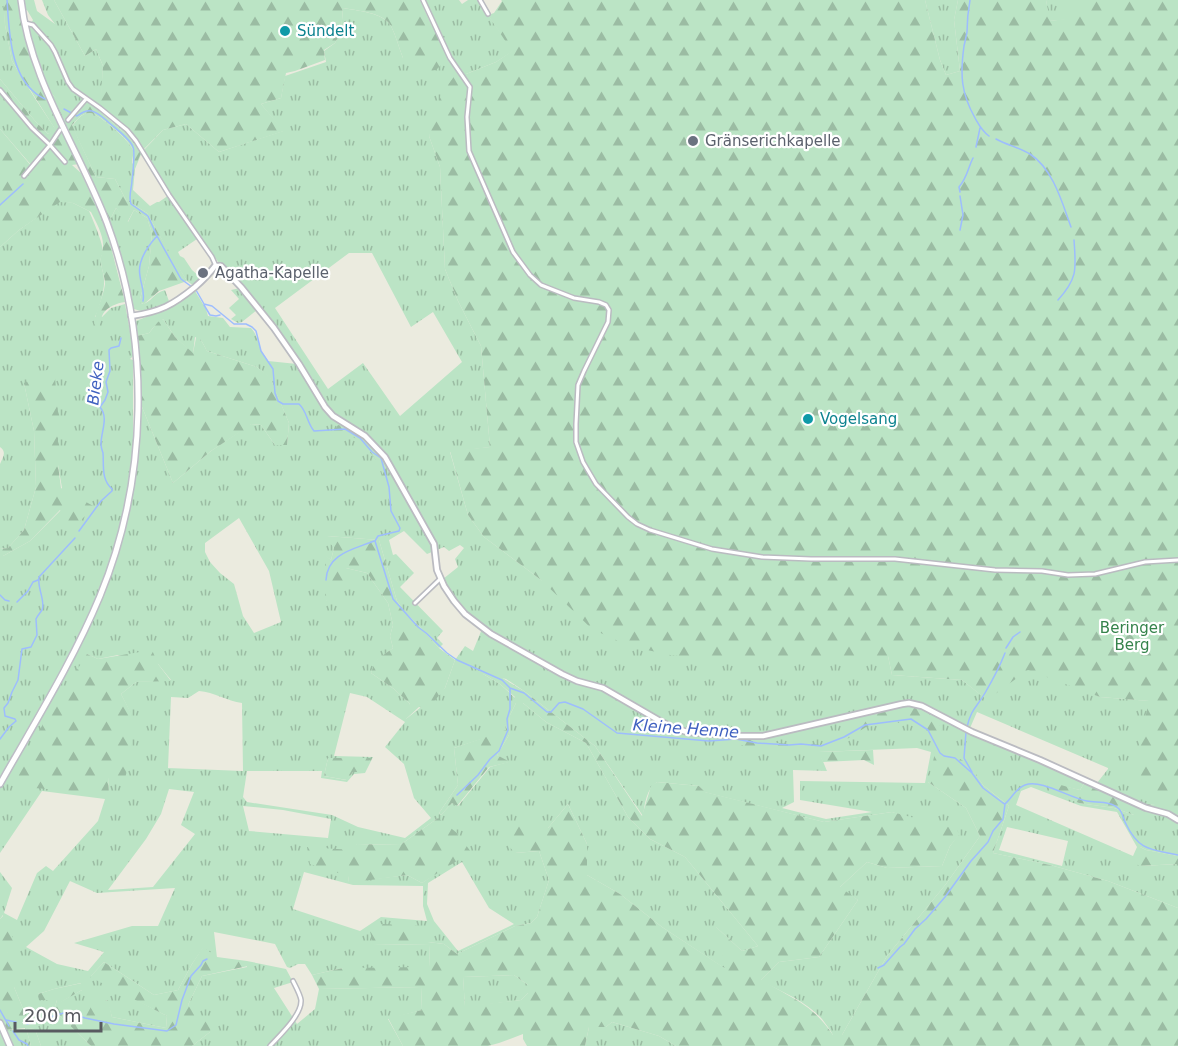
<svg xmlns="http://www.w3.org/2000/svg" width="1178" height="1046" viewBox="0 0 1178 1046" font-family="'DejaVu Sans',sans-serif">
  <defs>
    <pattern id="grass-tufts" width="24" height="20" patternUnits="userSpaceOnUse" patternTransform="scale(1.5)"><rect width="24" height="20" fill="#bbe4c5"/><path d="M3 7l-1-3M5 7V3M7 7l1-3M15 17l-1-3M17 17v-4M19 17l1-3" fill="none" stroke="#9bbca3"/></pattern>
    <pattern id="forest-firs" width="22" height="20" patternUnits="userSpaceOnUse" patternTransform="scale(1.5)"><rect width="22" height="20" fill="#bbe4c5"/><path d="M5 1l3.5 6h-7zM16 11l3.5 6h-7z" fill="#9bbca3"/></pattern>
  </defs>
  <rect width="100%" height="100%" fill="#ebebdf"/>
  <path fill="url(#grass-tufts)" fill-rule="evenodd" d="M0 0H4L5 25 12 61 36 100 56 130 48 134 36 122 0 79Z
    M23 0H34L37 11 55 24 48 15 42 0H54L85 56 96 49 103 66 101 108 123 127 143 151 163 130 186 124 219 152 283 131 261 104 281 98 285 76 326 62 324 51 335 43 341 32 343 8C357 11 383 12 391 26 396 36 399 48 403 58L447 48 425 0H459L462 4 468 0H478L513 51 496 62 466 74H461L429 136 440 167 445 269 458 301 481 346 490 447 450 452 468 515 484 537 541 580 888 656 892 675 962 680 981 695 1178 583 1155 805 1124 801 1085 782 1080 790 1049 783V791L1079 803 1114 808 1134 815 1164 812 1178 815V856L1146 850 1140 847 1141 866 1178 864V908L1108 881 1050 865 993 853 1009 806 983 785 970 766 928 782 966 808 980 836 946 884 887 956 842 1035H833C830 1030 826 1024 822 1019 806 1001 781 991 760 981L779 962 819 957 858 900 839 888 867 862 887 868 942 866 950 846 959 834 892 812 824 822 704 792 699 786 657 782C646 790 645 803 643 816L595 746 524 691 506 679 483 674 500 684 515 698 505 720 506 731 454 748 458 785 439 813 441 815 452 803 458 806 490 767 508 762 497 755 509 735 510 715 516 703H523L546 722 586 743 628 817 650 839 685 857 758 946 742 951 716 927 727 970 662 927 620 894 587 875V844L568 804 548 828 515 853 539 851 549 880 537 917 531 923 515 926 457 954 444 944 428 942 373 944 430 945 429 968H343L312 975 305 964H298L290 968 287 967 275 944 214 932 217 958 203 948 192 964 178 990 154 995 104 962 91 976 167 1016 166 1028 112 1017 107 1000 86 1016H74L60 1002 82 990 81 983 54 989 38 994 57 1000 54 1010 91 1046H41L35 1029 26 1028 31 1046H10L3 1030 25 1029 24 1011 14 987 7 952 3 915 0 919V872L12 888 4 913 17 920 37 873 46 866 53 871 98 821 105 799 42 791 0 853V556H3L30 541 61 510 62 488 58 465 24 383 34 431 36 487 24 530 8 548 0 549V464C3 457 7 452 0 447V247L19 230 60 201 73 203 89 211C93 220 103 243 103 252 102 255 100 258 101 261 101 267 104 274 104 280 105 288 99 310 95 317H102L111 308 125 304 132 342 133 356 130 359 133 360V446L129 483 134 484 140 402 173 483 211 451 251 424 261 425 275 445H287L289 423 270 378 257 367 207 351 201 340 195 337 193 354 175 337 163 319 153 328 149 333 137 336 135 325 136 321 171 307 195 291 206 309 208 316 223 318 230 327 251 328C261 339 257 350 268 361L297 364 323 409 331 417 365 439 384 454 370 438 332 413 328 408 260 308 219 263 160 180 142 152 135 169 133 190 150 206 157 202H159L169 195 197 239 178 252 180 256 184 258 192 270 201 278 194 286 187 281 171 256 147 213 126 200 115 179 96 177 72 126C77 120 82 112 91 113 100 115 130 141 133 150 134 154 132 159 132 164L141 153 128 136 100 111C93 111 83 113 76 111 44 103 36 57 28 29V25H30L33 20 27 10 24 11ZM349 253H372L411 327 433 312 462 362 400 416 363 363 328 389 275 308ZM239 518 269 571 281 622 254 633 243 616 234 584 220 573 210 562 205 552V543ZM404 531 427 554 444 547 449 551 460 545 464 548 455 559 458 567 443 579 457 601 482 629 473 651 465 646 455 660 445 688 406 719 410 704 394 689 371 673 376 661 393 648 390 636 393 625 388 603 367 573 346 568 326 601 325 556 331 560 334 548 327 536 379 540 397 601 404 611 418 625 439 648 443 644 437 638 443 631 400 587 414 573 396 554 393 555 389 540ZM87 654 98 659 118 655 158 664 171 680 136 682 121 694 131 714 108 777 109 793ZM199 691C214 692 227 701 242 703L243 771 168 768 171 697 188 698ZM350 693 367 697 405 722 385 747 404 764 414 798 431 818 405 838 358 827 332 815 247 802 243 797 247 771H322L321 778 347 782 354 774 365 773 373 757 334 756ZM1091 693 1155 694 1144 728 1150 701 1100 697ZM977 712 1108 768V769L1097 783 970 728ZM917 748 931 752 925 783 800 781V800L872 812 826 819 782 808 794 802 793 770 827 771 819 752ZM328 758 339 759 363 772H353L346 780 324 776ZM1031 787 1081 806 1117 812 1137 847 1133 856 1016 805 1021 791ZM169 789 194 792 181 825 195 834 153 887 108 890 146 839 161 814ZM243 806 283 810 331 819 328 838 249 831ZM438 818 435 874 422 883 407 875 349 882 348 876 357 844 400 845ZM1007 827 1068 841 1062 866 999 850ZM462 862 489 908 514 924 458 951 434 921 427 904 428 883ZM304 872 353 885 423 886V906L427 921 381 917 360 931 293 909ZM70 881 97 893 175 888 158 926H132L74 943 104 952 88 971 57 964 26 947 44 931Z
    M925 0H958L954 20 960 71 946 75 940 60Z
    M1046 0H1073V19L1049 21Z
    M0 92 46 143V148L32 166 0 129Z
    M116 208 128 222 134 210 147 218 152 233 149 266 140 299 142 304C151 303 153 293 165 290L170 304C157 308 145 315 132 308L126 280 108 224Z
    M240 288 257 310 242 322 238 323 231 319 236 315 229 308 239 299 231 290Z
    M247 961 286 969 293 982 274 988 297 1024 315 1009 319 989 421 987 422 1010 388 1019 403 1046H192L210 1032 188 1005 202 976 247 967Z
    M514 975 528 985V993L521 1000 465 1007 463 977Z
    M612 1022 659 1036 676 1046H585L589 1027H606Z"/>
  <path fill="url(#forest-firs)" fill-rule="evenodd" d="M3 0H19C27 59 52 111 79 164L72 165 81 173 101 216 111 247 125 302C117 303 107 307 103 314 100 320 102 321 98 328L94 325C95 311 103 299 105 284 105 276 101 269 101 261 100 256 103 252 103 247 104 236 96 222 91 212L73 203 60 202 19 230 0 247V129L33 168 52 145 6 97 0 87V79L36 122 48 134 55 129 12 61 5 25Z
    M54 0H420L432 26 436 24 451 55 436 70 432 71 403 58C399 48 396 36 391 26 383 12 358 11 343 8L341 32 335 43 324 50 325 60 295 71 286 73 281 98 261 104 284 131 219 152 186 124 163 130 142 151 123 127 100 108 103 66 96 49 85 56Z
    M501 0H925L940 60 946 75 960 71 954 20 958 0H1046L1050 21 1073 18V0H1178V815L1165 812 1164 816 1134 815 1114 808 1079 803 1049 792V782L1080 790 1085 782 1124 801 1155 805V797L1132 776 1149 701 1100 697 1028 670 987 700 962 680 892 675 888 656 839 660H716L670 655 629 646 592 629 541 580 484 537 468 515 450 451 490 447 481 346 458 301 445 269 440 167 429 136 441 94 459 70 461 74H466L496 62 512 51 488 15 494 13 502 1Z
    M49 91 61 103 77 112 84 103 89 102 128 136 141 153 134 169C131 162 135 157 133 150 131 141 100 115 91 113 82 112 77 120 72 125L96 177 115 179 126 200 147 213 160 236 187 281 159 291 144 304 140 303V299L149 266 152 233 147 218 134 210 127 223 116 208 108 224Z
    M163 319 175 337 193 353 197 333H199L201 340 207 351 257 367 270 377 289 423 287 445H275L261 425 251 424 244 434 240 432 211 451 173 483 140 402 137 336 149 333 158 322Z
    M54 366 58 412V465L61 488 95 507 72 528 60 510 30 541 3 556H0V549L8 548 24 530 36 487 34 431 24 383Z
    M338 425 345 427 365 441 386 465 392 505 401 526H397L389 508 388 493 380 467 374 457 360 441 346 433 332 434Z
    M327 536 379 540 397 601 404 611 418 625 439 648 455 660 445 688 428 709 419 707 406 719 401 715 410 704 394 689 371 673 375 661 393 648 390 636 393 625 388 603 367 573 346 568V580L337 584V599L325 601V555L331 560 334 548 326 538Z
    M152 650 158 664 171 681 136 682 121 694 131 713V752L125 779 108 778 109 794 22 787 10 777 87 654 98 659Z
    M484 667 524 691 595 746 642 816 651 786 657 782 699 786 705 792 824 822 892 812 956 829 960 834 950 846 942 866 887 868 867 862 840 887 858 900 819 957 779 962 761 980C769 985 778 989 786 994 808 1006 819 1015 833 1035H842L887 956 946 884 980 836 966 808 928 782 935 753 954 755 971 766 983 785 1009 806 993 853 1050 865 1108 881 1178 908V1046H676L659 1036 612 1022 606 1027H589L585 1046H527L523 1039V1034L499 1043 488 1046H403L388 1018 422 1010 421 987 319 989 312 975 343 968 429 967 430 945 373 944 370 931 382 924 422 926 428 942 444 944 457 954 515 926 531 923 537 917 549 880 539 851 515 853 506 843 520 822 548 828 568 804 587 844V875L620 894 662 927 726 969 715 926 742 951 758 946 685 857 650 839 628 817 586 743 546 722 523 703H516L510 715 509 735 497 755 510 762 489 767 457 806 452 803 441 815 439 813 458 785 454 748 506 730 504 720 515 697 500 684 483 674ZM514 975 528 985V993L521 1000 465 1006 463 977Z
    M905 706 920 707 927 712 941 727 942 751 934 748 928 732 912 721 866 727 844 741 824 748 797 751 755 748 728 742 726 736 746 738 752 741 789 744 801 742 820 745 845 735 850 725 861 715Z
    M873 750 874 765 864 760 823 762 818 752Z
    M328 758H371L363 772H353L347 780 324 776Z
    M438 818 457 833 471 852 422 883 407 875 349 883 348 876 310 864 307 847 352 850 357 844 400 845Z
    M1140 847 1146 850 1178 856V864L1140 866 1131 862Z
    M4 915 14 941 7 952 26 970 14 987 24 1011 26 1028 35 1029 41 1046H31L26 1028 4 1030 10 1046H0V919Z
    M203 947 217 957 247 961 248 966 202 976 188 1005 212 1024 210 1032 192 1046H91L54 1010 57 1000H39L38 994 54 989 82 983V990L61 1002 74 1016H86L92 1005 108 1000 112 1017 166 1028 167 1016 90 977 104 962 154 995 178 990 192 964Z"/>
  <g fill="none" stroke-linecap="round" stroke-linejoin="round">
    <path stroke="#9dbdfe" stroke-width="1.5" d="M7 0C9 29 10 71 33 91 37 95 41 97 45 99
      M970 0C968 11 967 21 967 32 966 37 965 42 964 46 960 75 961 93 975 118 979 125 982 131 989 136
      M64 109 77 116C89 107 94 110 106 120 113 127 130 138 133 147 135 151 133 174 132 180 132 188 128 196 131 204L148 216 157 236 181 279 192 287
      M996 139C1007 145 1020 148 1030 154 1053 169 1062 202 1071 227
      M976 147 980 128
      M960 192 959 187C968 176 967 170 973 158
      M960 196 963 215 960 230
      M0 205 23 184
      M196 290 204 304 212 306 234 324H246L252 327 256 331 261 351 273 369 275 393 278 401 283 404H299C307 411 307 423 314 431L345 429 360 438 372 452 381 458 389 487 391 511 400 528 399 531 378 536 375 541 393 599 418 627 426 633 447 653 457 660 502 680 510 688 524 693 547 712H551L559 703 565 702 583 709 617 733 709 741 736 739 757 743 789 745 801 744 821 746 844 737 865 725 911 719 928 730 940 753 944 756 955 758 972 773 983 788 1003 803 1005 804C1012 798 1016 788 1025 785 1042 779 1069 798 1087 801 1096 803 1111 801 1118 808 1123 812 1123 819 1126 824 1139 851 1151 849 1178 855
      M1058 300C1078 278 1076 269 1074 240
      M143 301C145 292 141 285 140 276 137 261 147 247 157 236
      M204 305 210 315 216 316 220 315
      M79 531 101 501 112 491V489C101 479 104 466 103 453 102 450 101 447 101 444 101 431 109 418 100 407L105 400 108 392 106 382 110 371 109 350 111 348 119 346 121 338
      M326 580C327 553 355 549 374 541
      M0 595 5 600 9 601
      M17 602 28 591 33 582 38 580
      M1006 648 1013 637 1020 632
      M967 727C971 709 977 707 985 693 992 681 1000 666 1005 653
      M966 732 964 758 972 772
      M0 739 9 727 16 721 15 719 5 716 4 708 8 703 12 692 18 680 22 649 31 647 37 635 36 619C38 615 40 613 42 610 46 602 37 588 39 577L75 538
      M457 795 478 775 490 759 499 751 508 730 507 719 510 709V689
      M878 968 884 965 900 947 904 944 915 929 926 919 945 897 971 861 988 842 993 831 1003 819 1005 804
      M0 1010 9 1026
      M6 1020 16 1022
      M27 1024 67 1012 85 1018 114 1024 167 1031 176 1025 182 1000 191 976 201 965 203 961 207 959
      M13 1031 19 1040 27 1044 28 1046"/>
    <defs>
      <path id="minor" d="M423 0 450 58 470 87 467 117 469 151 513 252 530 275 541 285 574 298 599 302 606 305 609 310 608 322 584 371 578 385 576 424V442L583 462 596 484 628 517 637 524 650 530 712 549 762 557 811 559H895L995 570 1042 571 1068 575 1095 574 1145 562 1178 560
        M480 0 488 14
        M25 23 33 25 51 45 55 52 68 82 73 89 100 108 127 130 136 141 169 195 212 257 216 266
        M0 90 32 128 50 145 60 130
        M68 120 86 99
        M24 176 50 145 65 162
        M415 603 440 579
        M270 1046C279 1036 302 1015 301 1000 300 994 296 987 293 981"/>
      <path id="tertiary" d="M131 316C160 312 173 305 195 287 203 280 209 274 215 266H221L241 287 274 328 299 364 325 407 333 416 365 436 385 457 434 544 437 570 444 586 454 601 465 614 491 634 562 674 577 681 603 688 660 721 674 728 687 732 740 736H763L902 704 909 703 922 706 972 732 1040 760 1146 808 1168 814 1178 820"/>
      <path id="secondary" d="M0 784C35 722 73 661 100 596 148 479 151 342 107 223 79 149 30 81 21 0
        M0 1023 10 1046"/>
    </defs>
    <use href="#minor" stroke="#babbc1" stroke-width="6"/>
    <use href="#tertiary" stroke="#babbc1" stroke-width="8"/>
    <use href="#secondary" stroke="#bcbdc5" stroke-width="8"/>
    <use href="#minor" stroke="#fff" stroke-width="3"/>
    <use href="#tertiary" stroke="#fff" stroke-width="4.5"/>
    <use href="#secondary" stroke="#fff" stroke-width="5"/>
  </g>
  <g fill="#0f9aa8" stroke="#fff" stroke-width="2">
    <circle cx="285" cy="31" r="6"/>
    <circle cx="808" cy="419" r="6"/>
  </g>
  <g fill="#6b7280" stroke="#fff" stroke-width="2">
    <circle cx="693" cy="141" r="6"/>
    <circle cx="203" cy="273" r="6"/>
  </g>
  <g text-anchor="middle" stroke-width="4.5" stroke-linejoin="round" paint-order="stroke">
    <g font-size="15" fill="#0d838f" stroke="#fff" text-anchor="start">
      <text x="297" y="36">Sündelt</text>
      <text x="820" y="424">Vogelsang</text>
    </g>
    <g font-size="15" fill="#5b616d" stroke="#fff" text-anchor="start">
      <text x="705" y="146">Gränserichkapelle</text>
      <text x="215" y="278">Agatha-Kapelle</text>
    </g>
    <g font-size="15" fill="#35834b" stroke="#fff">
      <text x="1132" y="633">Beringer<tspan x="1132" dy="17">Berg</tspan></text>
    </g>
    <g font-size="16" font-style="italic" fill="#4061c0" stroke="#fff">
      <text transform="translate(95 383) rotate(-83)" y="6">Bieke</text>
      <text transform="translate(686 728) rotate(4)" y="6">Kleine Henne</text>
    </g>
  </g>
  <path d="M15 1022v9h86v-9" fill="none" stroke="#585a60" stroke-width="3"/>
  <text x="24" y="1022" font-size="18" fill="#585a60" stroke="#ffffff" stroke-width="4.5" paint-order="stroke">200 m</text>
</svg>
